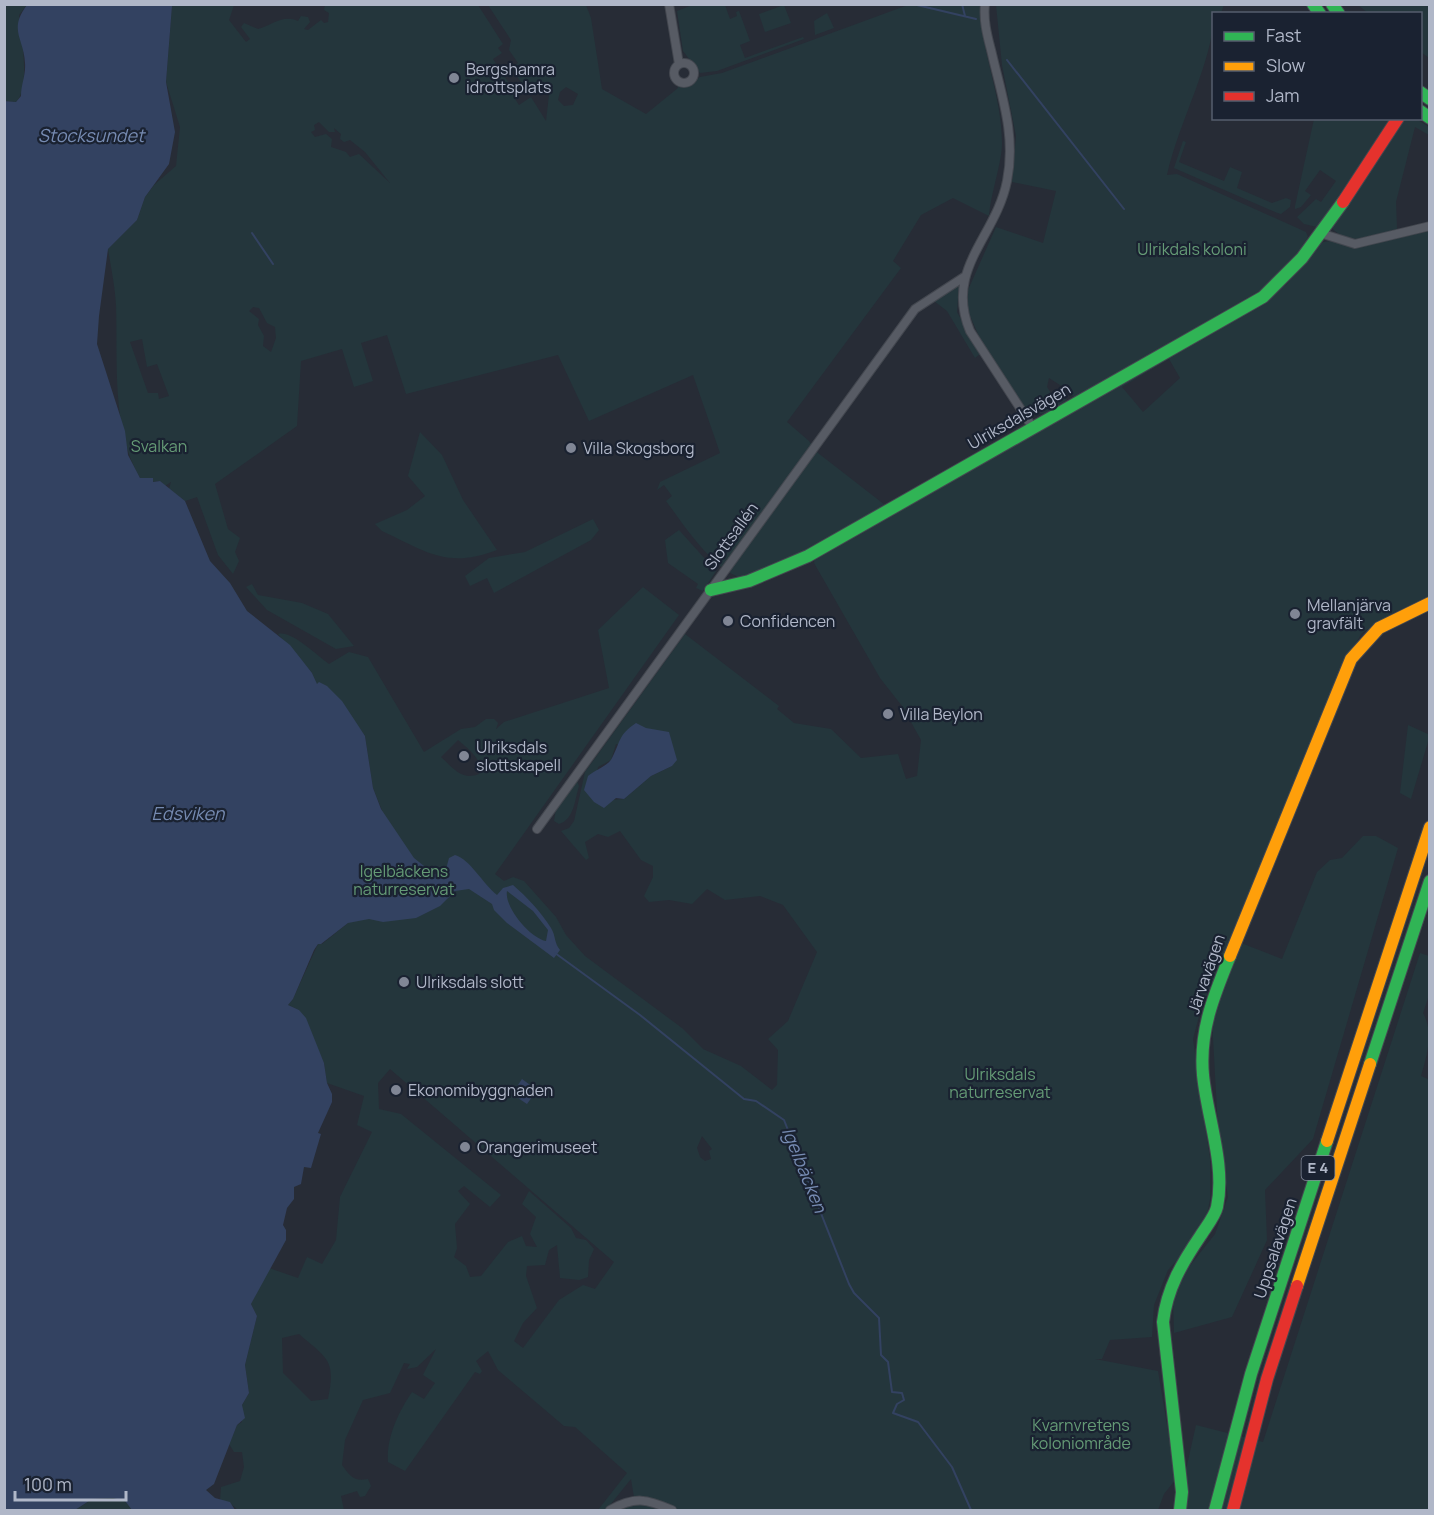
<svg xmlns="http://www.w3.org/2000/svg" width="1434" height="1515" viewBox="0 0 1434 1515" font-family="Manrope,sans-serif">
  <rect width="100%" height="100%" fill="#272c36"/>
  <path fill="#24363c" fill-rule="evenodd" d="M695 4 725 5 730 19 737 16 736 12 739 11 750 41 740 45 745 58 803 37 804 39 717 71 700 73 683 51 677 11Z
    M5 5H27L19 15C21 35 31 88 16 102L5 101Z
    M172 5H234L229 20 246 42 250 39 241 27 244 23 258 29C272 25 283 14 298 21L301 16 308 17 310 22 304 29 308 30 321 20 324 23 328 22 329 13 324 10 325 5H478L503 44 498 48 502 53 493 59 518 97 515 99 519 105 531 97 546 121 549 95 539 79 535 85 525 88 511 67 518 63 509 50 511 40 488 5H586L591 18 602 89 646 114 678 88V85L687 86 700 77 722 73 908 5H980C981 51 1002 96 1002 143 1002 163 991 192 989 216L953 198 921 215 893 261 901 268 787 422 809 441 818 453 885 505C847 528 810 551 769 569 763 571 754 577 748 578 718 579 682 522 666 501L672 496 664 485 657 490 660 482 720 453 693 375 589 421 558 355 406 394 387 335 361 343 373 381 354 387 342 349 301 361 297 426 215 484 228 529 240 538 235 552 239 561 233 574 218 555 197 497 185 501 169 489 171 482 165 486 160 481 152 482 153 478H140C111 428 118 362 116 305 115 286 111 268 108 249L137 220 145 197 154 185 176 166 180 127 166 82ZM566 87 578 94 573 105 564 106 558 100 560 92ZM319 122 329 132H335L334 128 341 134 340 139 344 142 350 140 365 152 390 183 359 154 350 157 346 152 331 147 332 139 326 134 315 137 311 132 315 130 314 125ZM253 307 259 308 267 323 275 327 276 338 271 352 263 346 264 336 258 325 259 319 249 311ZM142 339 147 367 157 364 169 396 159 399 158 393H148L130 342Z
    M784 5 791 23 765 32 759 14Z
    M996 5H1224L1221 13 1214 14C1213 62 1178 124 1167 175L1177 174 1306 232 1308 237 1292 262 1270 285 1092 388 1073 397 1071 392 1049 378 1047 387 1051 393 1045 397 1048 403 1065 398 1067 400 1045 414C1039 413 1033 413 1028 409 1005 393 972 326 964 299L996 227 1043 243 1056 191 1012 182 1016 136 1002 65Z
    M1358 5H1429V58L1421 52 1420 14 1368 13Z
    M827 13 834 28 815 35 814 21Z
    M1314 119H1392L1317 227 1304 224 1297 217 1316 199 1321 202 1336 181 1320 170 1305 191 1311 195 1301 207 1295 209V206Z
    M1416 119 1429 127V135L1415 127 1396 202 1397 229C1375 236 1349 248 1331 227L1402 120Z
    M1183 141 1186 142 1179 162 1224 181 1230 167 1242 172 1237 188 1272 203 1286 198 1291 200 1290 207 1281 214 1275 212 1174 168Z
    M1429 231V596L1391 614 1362 633 1343 664 1201 1009 1193 1039 1210 1159V1199L1207 1215 1183 1254 1168 1270 1154 1305 1152 1337 1110 1340 1102 1359H1095L1158 1371 1176 1479 1164 1494 1158 1510H620L634 1497 631 1479 606 1510H598L627 1473 575 1427 564 1426 498 1370 488 1351 476 1361 482 1371 480 1374 475 1372 405 1471 388 1462C386 1438 399 1411 412 1392L424 1399 435 1383 423 1375 436 1349 417 1367 407 1369 410 1364 404 1363 390 1393 363 1400 345 1440 342 1465C350 1476 354 1482 368 1479L371 1486 365 1496 360 1497 357 1491 341 1496 344 1510H238L229 1502 220 1501 221 1487 240 1481 244 1467 242 1452H234L229 1444 237 1425 242 1422V1405L249 1393 245 1365 257 1316 251 1304 269 1268 298 1278 307 1257 322 1264 336 1240 340 1197 372 1132 357 1125 364 1096 327 1083 324 1063 299 1010 288 1005 293 999 318 944H322L348 923 383 813 373 788 365 736 353 720 317 685 312 673 278 634C292 630 317 656 329 664L349 652 368 657 424 752 461 729 475 727 486 719H494L498 723 496 729 504 722 609 688 598 630 643 587 679 615 495 874 504 881 513 877 524 881 556 917 566 935 585 956 682 1028 703 1049 741 1066 772 1090 777 1085 778 1050 768 1039 788 1021 817 952 783 905 760 896 725 900 707 889 692 904 669 900 649 902 644 896 653 877V866L641 860 620 831 608 837 598 834 585 842 589 858 586 860 561 831 569 828 574 821 585 772 685 634 779 706 777 709 794 723 831 729 861 758 898 754 906 779 917 776 921 740 902 706 880 678 814 563 815 557 1263 300 1287 284 1318 243 1330 241 1357 247ZM1169 359 1180 378 1143 412 1122 387ZM458 740C468 749 485 761 479 774 462 781 453 768 441 757ZM616 744 672 766 651 776 624 799 596 801 593 798 598 767 611 760ZM390 1069 614 1262 595 1289 583 1285 559 1300 523 1348 514 1341 523 1323 537 1308 526 1276 527 1266 545 1265 549 1250 557 1245 560 1278 579 1280 588 1277 589 1260 594 1249 586 1240 576 1238 571 1228 529 1191 522 1204 536 1217 530 1234 537 1247 526 1246 522 1236 508 1242 481 1276 470 1277 466 1266 454 1257 457 1248 455 1224 470 1204 458 1191 464 1186 490 1207 501 1195 401 1114 379 1109 378 1083ZM702 1136 712 1149 709 1151 711 1159 705 1161 700 1157 697 1148ZM299 1334C328 1359 336 1360 328 1399L311 1401 283 1373 282 1338Z
    M959 285 957 312 980 354 975 358 947 311 934 301Z
    M420 432 442 455 463 500 497 550C447 569 427 552 382 531L375 524 407 510 425 496 408 476Z
    M593 519 599 530 591 540 494 593 487 578 470 586 465 576 489 558 525 552Z
    M679 530 716 571 703 591 696 588 698 584 668 563 665 540Z
    M252 584 258 595 302 603 328 614 354 646 336 649 267 610 246 587Z
    M1408 725 1430 735 1411 799 1400 793Z
    M577 781 579 786C575 799 574 820 559 824L554 821 556 809Z
    M1363 836H1376L1398 848 1313 1139 1265 1190 1267 1240 1232 1317 1174 1333 1173 1301 1181 1277 1215 1234 1228 1197 1218 1129 1212 1020 1241 943 1282 959 1317 872 1330 860 1342 858Z
    M1420 953 1429 956V995L1423 1013C1434 1032 1427 1055 1421 1076L1430 1080 1429 1510H1177L1196 1425 1263 1442Z
    M113 1498 125 1501 132 1510H75L92 1499Z"/>
  <path fill="#334261" fill-rule="evenodd" d="M27 5 172 6 166 82 175 132 169 164 145 197 137 220 108 249 99 316 97 344 125 431 128 455 140 478H153V482L160 481 185 501 210 561 230 583 247 611 290 645 312 673 317 684 319 682 327 686 342 701 365 736 373 788 381 809 414 858 434 874 445 873 449 858 455 855C470 859 483 884 497 895L503 888 513 885C527 897 541 912 551 928 556 936 554 943 560 950L554 958 507 923 494 910 492 904 469 889 455 891 440 906 416 918 383 922 369 919 348 923 321 944H318L314 950 293 999 288 1005 299 1010 306 1018 324 1063 327 1083 332 1094V1102L318 1133 321 1134 311 1168 304 1167 301 1184 294 1187V1199L287 1208 283 1225 286 1230V1240L251 1304 257 1316 245 1365 249 1393 242 1405 245 1418 237 1425 214 1484 206 1490 215 1498 230 1502 235 1510H132L125 1501 113 1498 92 1499 75 1510H5L4 101 16 102 21 96C21 84 26 75 25 63 24 38 8 30 27 5ZM507 891 533 911 548 930 546 941C530 938 504 907 507 891Z
    M636 723 646 728 669 732 677 760 672 766 651 776 624 799 616 798 604 808 594 802 584 790 588 776C595 770 608 766 612 758 621 741 618 735 636 723Z
    M522 1079 537 1090 527 1104 512 1094Z"/>
  <g fill="none" stroke-linecap="round" stroke-linejoin="round">
    <path stroke="#334261" stroke-width="2" d="M962 4 965 16
      M917 5 976 19
      M1007 60 1124 209
      M252 233 273 264
      M555 953 640 1015 744 1099 756 1101 784 1120 849 1284 854 1293 879 1318 881 1355 888 1362 892 1392 902 1393 904 1400 897 1404 893 1413 918 1422 952 1467 971 1510"/>
    <defs>
      <path id="street" d="M669 4 679 64
        M985 4C983 22 988 38 992 54 1002 97 1016 136 1007 181 996 237 944 269 970 331L1033 428
        M674 73a10 10 0 1 1 20 0a10 10 0 1 1-20 0Z
        M1320 233 1355 244 1430 226
        M537 829 915 309 964 277
        M610 1510C635 1496 647 1499 672 1510"/>
      <path id="fast" d="M1313 4 1320 14
        M1332 4 1339 14
        M1420 92 1430 99
        M1420 111 1430 118
        M711 590 749 581 808 556 1263 297 1302 258 1343 202
        M1370 1064 1430 881
        M1180 1510 1182 1492 1163 1322C1167 1288 1182 1263 1201 1235 1206 1227 1215 1216 1217 1207 1226 1165 1207 1117 1203 1075 1199 1031 1214 995 1230 956
        M1215 1510 1251 1374 1327 1141"/>
      <path id="slow" d="M1230 956 1351 659 1379 628 1430 603
        M1327 1141 1430 827
        M1297 1286 1370 1064"/>
      <path id="jam" d="M1343 202 1398 118
        M1233 1510 1267 1379 1297 1286"/>
    </defs>
    <use href="#street" stroke="#43474f" stroke-width="10"/>
    <use href="#fast" stroke="#43474f" stroke-width="14"/>
    <use href="#slow" stroke="#43474f" stroke-width="14"/>
    <use href="#jam" stroke="#43474f" stroke-width="14"/>
    <use href="#street" stroke="#575b64" stroke-width="8"/>
    <use href="#fast" stroke="#30b455" stroke-width="12"/>
    <use href="#slow" stroke="#ff9f0a" stroke-width="12"/>
    <use href="#jam" stroke="#e5322d" stroke-width="12"/>
  </g>
  <g fill="#808695" stroke="#1a2231" stroke-width="2">
    <circle cx="454" cy="78" r="6"/>
    <circle cx="571" cy="448" r="6"/>
    <circle cx="1295" cy="614" r="6"/>
    <circle cx="728" cy="621" r="6"/>
    <circle cx="888" cy="714" r="6"/>
    <circle cx="464" cy="756" r="6"/>
    <circle cx="404" cy="982" r="6"/>
    <circle cx="396" cy="1090" r="6"/>
    <circle cx="465" cy="1147" r="6"/>
  </g>
  <g text-anchor="middle" stroke-width="4.5" stroke-linejoin="round" paint-order="stroke">
    <rect fill="#1a2231" stroke="#838a9b" stroke-width="1.5" x="1301.5" y="1156" width="33" height="24" rx="4.5"/>
    <g font-size="15" font-weight="bold" fill="#b0b7c8">
      <text x="1318" y="1173">E 4</text>
    </g>
    <g font-size="16" fill="#b0b7c8" stroke="#1a2231" text-anchor="start">
      <text x="466" y="75">Bergshamra<tspan x="466" dy="18">idrottsplats</tspan></text>
      <text x="583" y="454">Villa Skogsborg</text>
      <text x="1307" y="611">Mellanjärva<tspan x="1307" dy="18">gravfält</tspan></text>
      <text x="740" y="627">Confidencen</text>
      <text x="900" y="720">Villa Beylon</text>
      <text x="476" y="753">Ulriksdals<tspan x="476" dy="18">slottskapell</tspan></text>
      <text x="416" y="988">Ulriksdals slott</text>
      <text x="408" y="1096">Ekonomibyggnaden</text>
      <text x="477" y="1153">Orangerimuseet</text>
    </g>
    <g font-size="16" fill="#659b76" stroke="#1a2231">
      <text x="1192" y="255">Ulrikdals koloni</text>
      <text x="159" y="452">Svalkan</text>
      <text x="404" y="877">Igelbäckens<tspan x="404" dy="18">naturreservat</tspan></text>
      <text x="1000" y="1080">Ulriksdals<tspan x="1000" dy="18">naturreservat</tspan></text>
      <text x="1081" y="1431">Kvarnvretens<tspan x="1081" dy="18">koloniområde</tspan></text>
    </g>
    <g font-size="16" fill="#b0b7c8" stroke="#1a2231">
      <text transform="translate(1019 416) rotate(-30)" y="6">Ulriksdalsvägen</text>
      <text transform="translate(731 536) rotate(-54)" y="6">Slottsallén</text>
      <text transform="translate(1206 974) rotate(-71)" y="6">Järvavägen</text>
      <text transform="translate(1275 1248) rotate(-72)" y="6">Uppsalavägen</text>
    </g>
    <g font-size="18" font-style="italic" fill="#768bb2" stroke="#1a2231">
      <text x="91" y="142">Stocksundet</text>
      <text x="188" y="820">Edsviken</text>
      <text transform="translate(804 1170) rotate(68)" y="6">Igelbäcken</text>
    </g>
  </g>
  <rect width="1434" height="1515" fill="none" stroke="#b0b7c8" stroke-width="12"/>
  <rect x="1212" y="12" width="210" height="108" fill="#1a2231" stroke="#565e6d" stroke-width="1.5"/>
  <rect x="1224" y="32" width="30" height="9" fill="#30b455" stroke="#565e6d" stroke-width="1.5"/>
  <text x="1266" y="42" font-size="18" fill="#b0b7c8">Fast</text>
  <rect x="1224" y="62" width="30" height="9" fill="#ff9f0a" stroke="#565e6d" stroke-width="1.5"/>
  <text x="1266" y="72" font-size="18" fill="#b0b7c8">Slow</text>
  <rect x="1224" y="92" width="30" height="9" fill="#e5322d" stroke="#565e6d" stroke-width="1.5"/>
  <text x="1266" y="102" font-size="18" fill="#b0b7c8">Jam</text>
  <path d="M15 1491v9h111v-9" fill="none" stroke="#b0b7c8" stroke-width="3"/>
  <text x="24" y="1491" font-size="18" fill="#b0b7c8" stroke="#1a2231" stroke-width="4.5" paint-order="stroke">100 m</text>
</svg>
